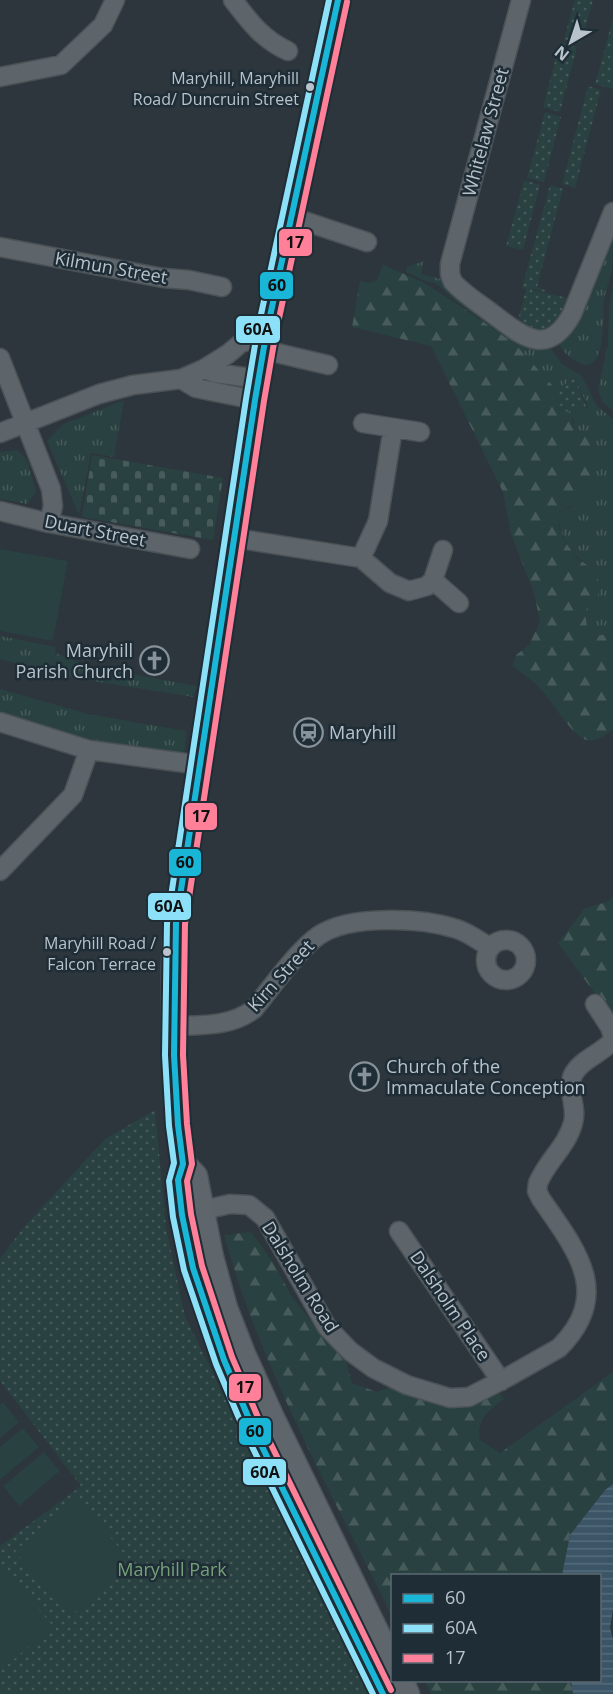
<svg xmlns="http://www.w3.org/2000/svg" width="613" height="1694" viewBox="0 0 613 1694" font-family="'Open Sans',sans-serif">
  <defs>
    <pattern id="grass-tufts" width="24" height="20" patternUnits="userSpaceOnUse" patternTransform="scale(1.5)"><rect width="24" height="20" fill="#294140"/><path d="M3 7l-1-3M5 7V3M7 7l1-3M15 17l-1-3M17 17v-4M19 17l1-3" fill="none" stroke="#465b5a"/></pattern>
    <pattern id="forest-firs" width="22" height="20" patternUnits="userSpaceOnUse" patternTransform="scale(1.5)"><rect width="22" height="20" fill="#294140"/><path d="M5 1l3.5 6h-7zM16 11l3.5 6h-7z" fill="#465b5a"/></pattern>
    <pattern id="cemetery-stones" width="16" height="16" patternUnits="userSpaceOnUse" patternTransform="scale(1.5)"><rect width="16" height="16" fill="#294140"/><path d="M2 7V4a2 2 0 0 1 4 0v3zM10 15v-3a2 2 0 0 1 4 0v3z" fill="#465b5a"/></pattern>
    <pattern id="park-dots" width="8" height="8" patternUnits="userSpaceOnUse" patternTransform="scale(1.5)"><rect width="8" height="8" fill="#294140"/><path d="M2 2h.1M6 6h.1" fill="none" stroke="#465b5a" stroke-width="1.8" stroke-linecap="round"/></pattern>
    <pattern id="water-rules" width="6" height="5" patternUnits="userSpaceOnUse" patternTransform="scale(1.5)"><rect width="6" height="5" fill="#3b5566"/><path d="M0 2.5h6" fill="none" stroke="#556c7b"/></pattern>
  </defs>
  <rect width="100%" height="100%" fill="#2c363c"/>
  <path fill="url(#grass-tufts)" d="M613 227C613 240 613 256 612 269 610 279 606 289 604 300 603 313 607 376 580 363 570 359 561 350 557 341Z
    M424 261 421 274 441 279 549 345 562 364 582 376 597 406 613 419V629L607 634 596 636 587 627 585 611 597 597 594 570C573 555 558 540 559 512L571 507 579 432 575 429 573 418 563 412 587 409 588 407 575 377 555 392 553 386 515 344 457 302 437 284 425 281 406 272 407 267Z
    M613 286V411L602 402 598 390 608 344 609 307Z
    M124 400 114 457 91 453 79 515 47 441 62 425Z
    M17 450 27 460 36 492 27 504 0 499V452Z
    M0 636 56 647 55 653 88 666 197 686 193 697 62 676 0 659Z
    M0 689 88 714 186 731 184 757 72 737 0 714Z"/>
  <path fill="url(#forest-firs)" d="M383 265 423 282 475 316 515 344 553 386 563 412 570 413 575 429 579 432H588C605 468 595 496 559 512V526L563 539 577 558 594 570 601 587 597 597 585 611 587 627 596 636 607 634 613 629V730C607 733 599 740 592 741 575 742 555 705 544 693 535 682 524 674 512 666L516 655 529 645 540 622 534 593 511 534 503 492 431 346 352 327 360 281 370 283 377 280Z
    M613 897V1018L558 943 585 908 607 902Z
    M251 1232 273 1262 291 1295 323 1337 346 1362 352 1383 377 1392 394 1386 419 1396 498 1391 504 1399C489 1410 476 1420 480 1440L500 1453 613 1372V1484L605 1490 570 1535 562 1575 392 1576V1616C331 1492 261 1369 224 1235Z
    M425 1681H571L573 1694H431Z"/>
  <path fill="url(#cemetery-stones)" d="M92 455 223 478 213 540 82 517Z"/>
  <path fill="url(#park-dots)" d="M575 0H593L581 44 564 39Z
    M613 18V89L595 84Z
    M560 42 577 47 560 112 543 107Z
    M588 86 601 90 575 188 562 184Z
    M545 112 561 117 544 182 527 178Z
    M524 180 540 185 523 250 506 246Z
    M550 185 563 189 537 287 546 290V292L533 289 532 290 568 298C559 321 544 343 518 320L526 289 522 288Z
    M575 377 587 409 563 412 555 392Z
    M155 1110 166 1228 185 1316 369 1694H0V1546L81 1486 0 1381V1259L23 1228 105 1139Z"/>
  <path fill="#294140" d="M0 549 68 561 53 641 0 631Z
    M3 1402 19 1422 0 1438V1405Z
    M23 1428 39 1447 0 1480V1447Z
    M44 1452 60 1471 19 1506 3 1486Z
    M77 1498 132 1563 70 1616 15 1551Z
    M0 1565 53 1626 0 1671Z"/>
  <path fill="url(#water-rules)" d="M613 1484V1609L610 1628 613 1639V1694H573L571 1681 600 1680V1576L562 1575 570 1535 605 1490Z"/>
  <g fill="none" stroke-linecap="round" stroke-linejoin="round">
    <defs>
      <path id="minor" d="M233 0C249 21 263 40 288 51
        M521 0 450 264V274L453 282C465 295 480 304 493 314 523 337 548 358 572 314L613 212
        M0 77 61 65 103 25 115 0
        M292 217 367 242
        M0 247 163 278 189 280 222 287
        M264 350 328 365
        M0 358 51 489 53 506 49 523
        M204 369 215 373 258 379
        M181 379 196 388 255 400
        M363 423 420 432
        M0 433 99 394 133 385 181 379 204 369 228 354 241 343 266 335
        M0 511 49 523 190 549
        M235 538 361 558 390 583 409 591 427 586 433 580 443 550
        M361 558 378 521 393 428
        M433 580 459 603
        M0 722 89 750 200 765
        M0 871 73 795 89 750
        M486 960a20 20 0 1 1 40 0a20 20 0 1 1-40 0Z
        M595 1004 610 1027 613 1037
        M174 1026C201 1025 231 1027 254 1009 271 988 297 951 318 936 349 914 422 918 457 929 469 933 479 941 490 947
        M190 1213 230 1204 249 1205 265 1218 327 1327 350 1351 373 1368 407 1385 450 1398 469 1397 506 1378 559 1348C613 1294 577 1251 541 1199L537 1191 538 1183C547 1161 567 1146 573 1123 578 1106 565 1088 574 1073 583 1058 603 1053 613 1040
        M399 1231 501 1381"/>
      <path id="major" d="M338 0 266 335 255 400 176 923 174 965V1055L178 1125 183 1164 178 1180 182 1215 193 1268 224 1360 252 1426 383 1694
        M183 1164 195 1176 211 1257 225 1308 243 1354 272 1418 392 1664
        M401 1680 407 1694"/>
    </defs>
    <use href="#minor" stroke="#4b5256" stroke-width="21"/>
    <use href="#major" stroke="#4a5358" stroke-width="27"/>
    <use href="#minor" stroke="#5d646a" stroke-width="18"/>
    <use href="#major" stroke="#5f666b" stroke-width="24"/>
    <defs>
      <path id="bus-1" d="M338 0 266 335 255 400 176 923 174 1055 178 1125 183 1164 178 1180 182 1215 193 1268 224 1360 252 1426 383 1694"/>
      <path id="bus-2" d="M329 0 257 333 246 399 167 923 165 1055 169 1126 174 1163 169 1181 173 1217 184 1270 216 1364 244 1430 373 1694"/>
      <path id="bus-3" d="M347 2 275 337 264 401 185 924 183 1055 187 1124 192 1164 187 1181 191 1214 202 1266 232 1357 260 1422 391 1690"/>
    </defs>
    <use href="#bus-1" stroke="#1f2d37" stroke-width="10"/>
    <use href="#bus-2" stroke="#1f2d37" stroke-width="10"/>
    <use href="#bus-3" stroke="#1f2d37" stroke-width="10"/>
    <use href="#bus-1" stroke="#1ab6d8" stroke-width="6"/>
    <use href="#bus-2" stroke="#8ce1f9" stroke-width="6"/>
    <use href="#bus-3" stroke="#ff8098" stroke-width="6"/>
  </g>
  <defs>
    <symbol id="church-ring" viewBox="-11 -11 22 22"><circle r="9.5" fill="#1f2d37" stroke="#87929a" stroke-width="1.5"/><path d="M-1.2-6h2.4v3.5h3.3v2.4h-3.3V6h-2.4V-.1h-3.3v-2.4h3.3Z" fill="#87929a"/></symbol>
    <symbol id="station-ring" viewBox="-11 -11 22 22"><circle r="9.5" fill="#1f2d37" stroke="#87929a" stroke-width="1.5"/><path d="M-3-6H3Q5-6 5-4V2Q5 4 3 4L4.5 6H3L1.5 4h-3L-3 6H-4.5L-3 4Q-5 4-5 2V-4Q-5-6-3-6ZM-3.5-4v3h7v-3ZM-3.5 1v1.5H-2V1ZM2 1v1.5H3.5V1Z" fill="#87929a"/></symbol>
  </defs>
  <g fill-rule="evenodd">
    <use href="#church-ring" x="138" y="644" width="33" height="33"/>
    <use href="#station-ring" x="292" y="716" width="33" height="33"/>
    <use href="#church-ring" x="348" y="1060" width="33" height="33"/>
  </g>
  <g fill="#b8c3cc" stroke="#1f2d37" stroke-width="2">
    <circle cx="310" cy="87" r="5"/>
    <circle cx="167" cy="952" r="5"/>
  </g>
  <g text-anchor="middle" stroke-width="5" stroke-linejoin="round" paint-order="stroke">
    <g font-size="16" fill="#b8c3cc" stroke="#1f2d37" text-anchor="end">
      <text x="299" y="84">Maryhill, Maryhill<tspan x="299" dy="21">Road/ Duncruin Street</tspan></text>
      <text x="156" y="949">Maryhill Road /<tspan x="156" dy="21">Falcon Terrace</tspan></text>
    </g>
    <g font-size="18" fill="#b8c3cc" stroke="#1f2d37">
      <text transform="translate(486 132) rotate(-75)" y="6">Whitelaw Street</text>
      <text transform="translate(111 268) rotate(10)" y="6">Kilmun Street</text>
      <text transform="translate(95 531) rotate(11)" y="6">Duart Street</text>
      <text transform="translate(281 976) rotate(-48)" y="6">Kirn Street</text>
      <text transform="translate(300 1277) rotate(58)" y="6">Dalsholm Road</text>
      <text transform="translate(450 1306) rotate(56)" y="6">Dalsholm Place</text>
    </g>
    <g font-size="18" fill="#b8c3cc" stroke="#1f2d37" text-anchor="start">
      <text x="133" y="657" text-anchor="end">Maryhill<tspan x="133" dy="21">Parish Church</tspan></text>
      <text x="329" y="739">Maryhill</text>
      <text x="386" y="1073">Church of the<tspan x="386" dy="21">Immaculate Conception</tspan></text>
    </g>
    <g font-size="18" fill="#76a178" stroke="#1f2d37">
      <text x="172" y="1576">Maryhill Park</text>
    </g>
  </g>
  <g stroke="#1f2d37" stroke-width="2">
    <rect x="278" y="228" width="35" height="29" rx="6" fill="#ff8098"/>
    <rect x="259" y="271" width="35" height="29" rx="6" fill="#1ab6d8"/>
    <rect x="235" y="315" width="46" height="29" rx="6" fill="#8ce1f9"/>
    <rect x="184" y="802" width="34" height="29" rx="6" fill="#ff8098"/>
    <rect x="168" y="848" width="34" height="29" rx="6" fill="#1ab6d8"/>
    <rect x="147" y="892" width="45" height="29" rx="6" fill="#8ce1f9"/>
    <rect x="228" y="1373" width="34" height="29" rx="6" fill="#ff8098"/>
    <rect x="238" y="1417" width="34" height="29" rx="6" fill="#1ab6d8"/>
    <rect x="242" y="1458" width="45" height="28" rx="6" fill="#8ce1f9"/>
  </g>
  <g font-size="16" text-anchor="middle" font-weight="bold" fill="#111">
    <text x="295" y="248">17</text>
    <text x="277" y="291">60</text>
    <text x="258" y="335">60A</text>
    <text x="201" y="822">17</text>
    <text x="185" y="868">60</text>
    <text x="169" y="912">60A</text>
    <text x="245" y="1393">17</text>
    <text x="255" y="1437">60</text>
    <text x="265" y="1478">60A</text>
  </g>
  <rect x="391" y="1574" width="210" height="108" fill="#1f2d37" stroke="#5c6973" stroke-width="1.5"/>
  <rect x="403" y="1594" width="30" height="9" fill="#1ab6d8" stroke="#5c6973" stroke-width="1.5"/>
  <text x="445" y="1604" font-size="18" fill="#b8c3cc">60</text>
  <rect x="403" y="1624" width="30" height="9" fill="#8ce1f9" stroke="#5c6973" stroke-width="1.5"/>
  <text x="445" y="1634" font-size="18" fill="#b8c3cc">60A</text>
  <rect x="403" y="1654" width="30" height="9" fill="#ff8098" stroke="#5c6973" stroke-width="1.5"/>
  <text x="445" y="1664" font-size="18" fill="#b8c3cc">17</text>
  <g transform="translate(571 42) rotate(219)" stroke="#1f2d37" stroke-width="4.5" paint-order="stroke">
  <path d="M0-4.5L10 22L0 15L-10 22Z" fill="#b8c3cc"/>
  <text y="-9" font-size="16" font-weight="bold" text-anchor="middle" fill="#b8c3cc">N</text>
  </g>
</svg>
